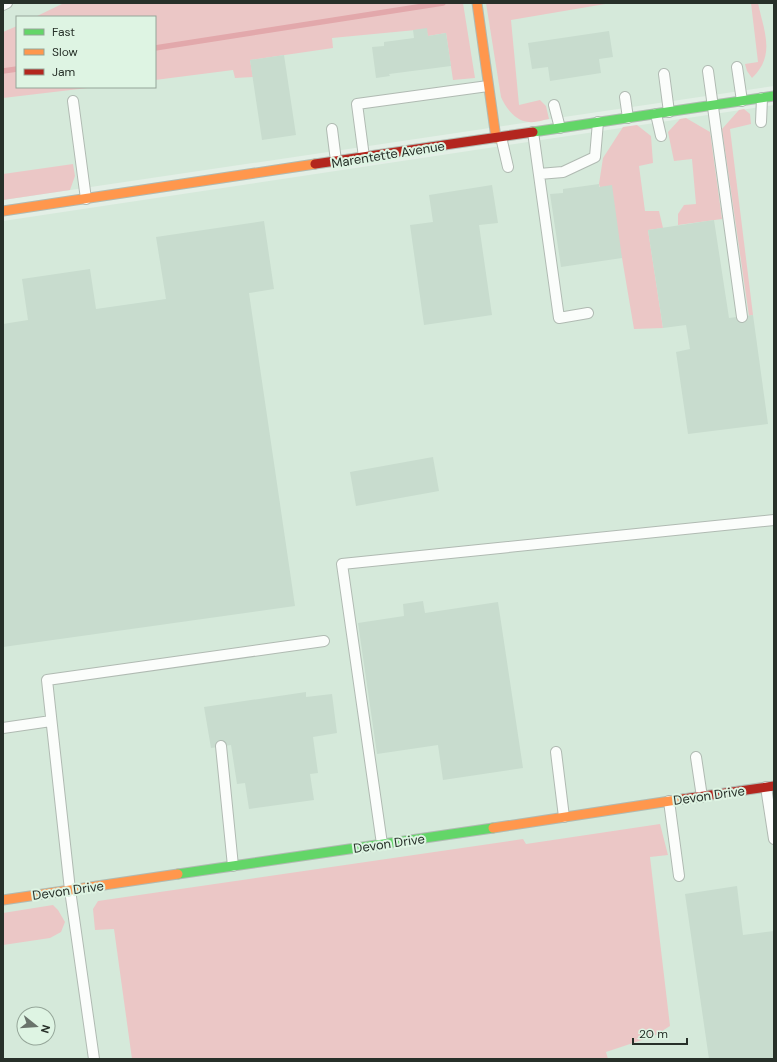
<svg xmlns="http://www.w3.org/2000/svg" width="777" height="1062" viewBox="0 0 777 1062" font-family="'DM Sans',sans-serif">
  <rect width="100%" height="100%" fill="#e3efe6"/>
  <path fill="#d5e9da" fill-rule="evenodd" d="M3 3H774V86L3 200ZM17 17H155V87H17Z
    M774 105V1059H3V221ZM24 1014H48V1038H24Z"/>
  <path fill="#ebc7c6" d="M64 3H463L475 78 453 80 446 33 428 36 426 29 332 38 333 48 250 60 253 77 235 78 233 70 155 80V17H35Z
    M486 3H611L511 20 519 105 540 100 546 106 549 119C543 120 535 123 529 122 515 121 506 108 501 97Z
    M751 3H758C764 32 776 55 752 78L747 71 745 64 758 62Z
    M17 26V87H96L3 98V32Z
    M744 109 750 114 751 124 730 129 753 315 749 316 722 129 739 110Z
    M686 118 710 132 722 219 678 225V214L684 205 696 204 692 159 674 161 668 132 680 119Z
    M637 125 651 136 653 163 639 166 645 211H659L663 228 648 230 663 328 634 329 622 258 599 184 603 158 623 127Z
    M73 164 75 176 70 190 3 200V174Z
    M660 824 668 855 650 857 670 1026 654 1036 606 1052 608 1059H132L114 929 95 930 93 909 98 901 523 839 526 844Z
    M53 905 58 910 65 922 61 932 50 938 3 945V913Z"/>
  <g fill="none" stroke-linecap="round" stroke-linejoin="round">
    <path stroke="#e2a8ab" stroke-width="5.5" d="M155 48 443 3
      M3 71 17 69"/>
  </g>
  <path fill="#c8dcce" d="M427 28 428 36 446 33 451 66 389 74 390 76 376 78 372 47 384 46V42L414 38 413 30Z
    M609 31 613 57 599 59 601 73 550 81 548 67 532 69 528 43Z
    M284 55 296 135 262 140 250 60Z
    M599 184V187L612 185 622 258 561 267 550 194 563 193V189Z
    M492 185 498 223 479 225 492 315 424 325 410 225 433 222 429 195Z
    M714 220 729 318 753 315 768 424 688 434 676 352 690 349 686 325 663 328 648 230Z
    M264 221 274 289 249 293 295 606 3 647V324L28 320 22 279 90 269 96 309 166 299 156 237Z
    M433 457 439 491 356 506 350 472Z
    M423 601 425 613 498 602 523 768 443 780 438 745 377 754 358 623 404 616 403 604Z
    M306 692V697L332 694 337 733 313 737 318 773 310 774 314 800 249 809 245 783 237 784 231 745 211 748 204 707Z
    M737 886 743 935 774 931V1059H709L685 894Z"/>
  <g fill="none" stroke-linecap="round" stroke-linejoin="round">
    <defs>
      <path id="lane" d="M3 5 7 3
        M737 67 742 101
        M708 71 742 317
        M664 74 669 112
        M625 97 628 118
        M73 101 86 199
        M554 105 560 128
        M656 114 661 136
        M761 122 762 98
        M332 129 336 161
        M533 132 559 318 588 313
        M501 137 508 167
        M364 157 357 104 488 86
        M539 174 563 172 595 157 598 122
        M3 728 51 721
        M221 746 233 866
        M556 752 564 817
        M696 757 702 797
        M766 787 774 839
        M669 801 679 876
        M382 844 342 564 774 520
        M94 1059 70 890 47 680 324 641"/>
      <path id="fast" d="M533 132 774 96
        M178 874 493 828"/>
      <path id="slow" d="M477 3 496 138
        M3 211 315 164
        M493 828 683 799
        M3 900 178 874"/>
      <path id="jam" d="M315 164 533 132
        M683 799 774 786"/>
    </defs>
    <use href="#lane" stroke="#b0bab2" stroke-width="12"/>
    <use href="#fast" stroke="#b0bab2" stroke-width="11"/>
    <use href="#slow" stroke="#b0bab2" stroke-width="11"/>
    <use href="#jam" stroke="#b0bab2" stroke-width="11"/>
    <use href="#lane" stroke="#fbfdfb" stroke-width="10"/>
    <use href="#fast" stroke="#63d668" stroke-width="9"/>
    <use href="#slow" stroke="#ff974d" stroke-width="9"/>
    <use href="#jam" stroke="#b3261e" stroke-width="9"/>
  </g>
  <g text-anchor="middle" stroke-width="4" stroke-linejoin="round" paint-order="stroke">
    <g font-size="13" fill="#273029" stroke="#def4e3">
      <text transform="translate(388 154) rotate(-9)" y="5">Marentette Avenue</text>
      <text transform="translate(709 795) rotate(-8)" y="5">Devon Drive</text>
      <text transform="translate(389 843) rotate(-8)" y="5">Devon Drive</text>
      <text transform="translate(68 890) rotate(-8)" y="5">Devon Drive</text>
    </g>
  </g>
  <rect width="777" height="1062" fill="none" stroke="#273029" stroke-width="8"/>
  <rect x="16" y="16" width="140" height="72" fill="#def4e3" stroke="#95a699"/>
  <rect x="24" y="29" width="20" height="6" fill="#63d668" stroke="#95a699"/>
  <text x="52" y="36" font-size="12" fill="#273029">Fast</text>
  <rect x="24" y="49" width="20" height="6" fill="#ff974d" stroke="#95a699"/>
  <text x="52" y="56" font-size="12" fill="#273029">Slow</text>
  <rect x="24" y="69" width="20" height="6" fill="#b3261e" stroke="#95a699"/>
  <text x="52" y="76" font-size="12" fill="#273029">Jam</text>
  <g transform="translate(36 1026) rotate(107)"><circle r="19" fill="#def4e3" stroke="#95a699"/>
  <path d="M0-3L7 15L0 10L-7 15Z" fill="#69736b"/>
  <text y="-6" font-size="11" font-weight="bold" text-anchor="middle" fill="#273029">N</text>
  </g>
  <path d="M633 1038v6h54v-6" fill="none" stroke="#273029" stroke-width="2"/>
  <text x="639" y="1038" font-size="12" fill="#273029" stroke="#def4e3" stroke-width="3" paint-order="stroke">20 m</text>
</svg>
